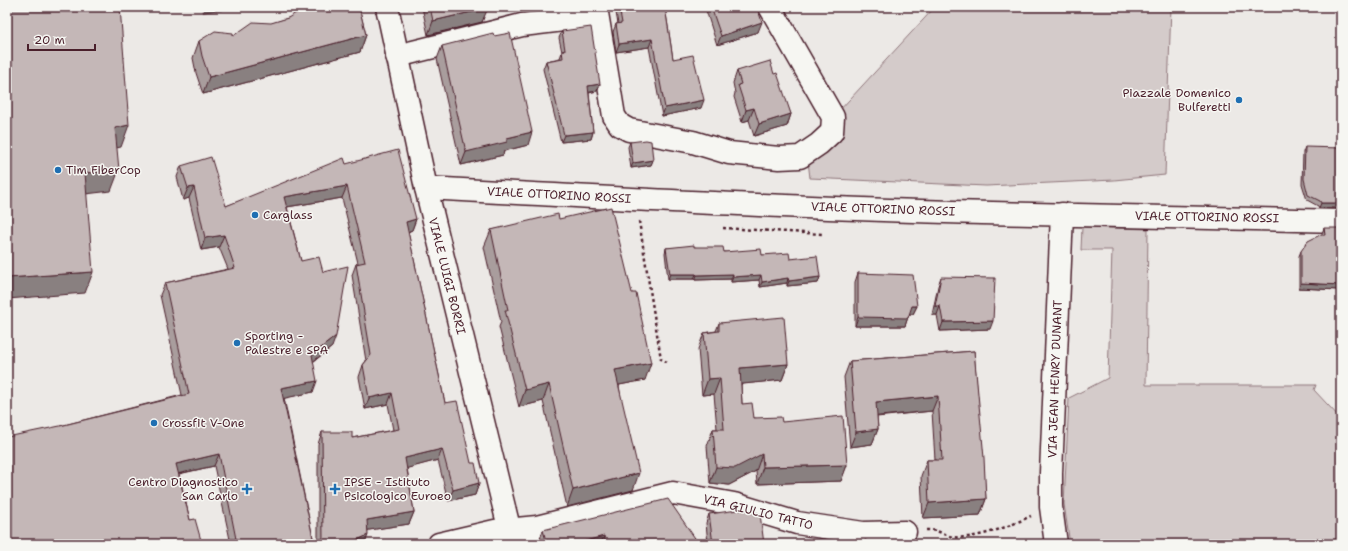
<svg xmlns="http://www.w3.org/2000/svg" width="1348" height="551" viewBox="0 0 1348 551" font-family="'Shantell Sans',sans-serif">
  <rect width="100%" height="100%" fill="#ece9e6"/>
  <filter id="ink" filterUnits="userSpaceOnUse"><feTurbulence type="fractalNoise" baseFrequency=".025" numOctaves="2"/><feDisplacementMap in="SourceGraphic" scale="8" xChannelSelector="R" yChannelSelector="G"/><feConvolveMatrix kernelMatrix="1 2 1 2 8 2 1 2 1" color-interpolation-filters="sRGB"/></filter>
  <g filter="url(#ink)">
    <path fill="#d4cbca" stroke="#8f757a" d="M935 7H1171L1165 175 1114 180 986 186 810 178 808 161 838 112Z
      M1082 227 1148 229 1146 385H1316L1314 390 1341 419V544H1070L1064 504 1069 398 1108 378 1112 250H1081Z"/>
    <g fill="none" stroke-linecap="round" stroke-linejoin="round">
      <defs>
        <path id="minor" d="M596 7 614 116 620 125 629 130 693 142 729 153 779 158 800 157 819 144 832 132 833 117 770 7
          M397 56 522 25 597 16
          M426 188C628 199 830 210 1033 214 1135 216 1238 218 1341 221
          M439 544 495 531 537 527 673 493 734 504 797 523 863 533 905 532
          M1056 544 1051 507V473L1062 214"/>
        <path id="secondary" d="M387 7 426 188 513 544"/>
      </defs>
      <use href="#minor" stroke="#4a1f2b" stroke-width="25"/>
      <use href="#secondary" stroke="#4a1f2b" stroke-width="25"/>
      <path stroke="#4a1f2b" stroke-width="2.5" stroke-dasharray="3 3" stroke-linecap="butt" d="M639 221 661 359 667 362
        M723 228 822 234
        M926 530C937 529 944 535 953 537 976 540 1010 526 1031 516"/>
      <use href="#minor" stroke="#f6f6f2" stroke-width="22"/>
      <use href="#secondary" stroke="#f6f6f2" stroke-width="22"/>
    </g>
    <path fill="#a99d9d" stroke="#4a1f2b" d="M311 7H359L366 35 360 52 203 94 196 73 193 58 199 41 233 36 288 18 310 9Z
      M422 7H487L482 22 428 35Z
      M615 7H665L673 59 701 108 662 116 649 47 616 52 613 32 616 24H618Z
      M705 7H757L758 32 717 45Z
      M562 31 600 84 597 91 589 93 593 132 591 139 561 142 543 69 546 61 560 58 562 52 559 38Z
      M442 46 528 145 504 151 503 155 461 165 437 59Z
      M737 71 774 74 791 114 787 126 754 136 749 120 742 122 734 97 735 93 733 83Z
      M630 142 653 160 651 165 631 168 628 147Z
      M1305 147 1339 208H1319L1318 206 1307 200 1302 184 1303 152Z
      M346 164 416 219 412 230 408 232 445 403 479 483 475 495 448 501 438 460 407 468 414 512 409 524 368 530 365 544H318V444L322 432 352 438 393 430 388 404 365 409 359 377 363 365 366 361 352 275 356 264 358 263 342 198 287 207 301 261 332 347 313 362V392L284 398 313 538 311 544H231L214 466 179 474 190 520 202 544H7L60 426 182 395 160 295 165 283 228 269 219 247 201 250 189 198 183 200 177 177 181 166 226 206Z
      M559 219 645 380 619 385 633 490 567 507 543 401 519 407 499 327 501 322 484 247 491 230Z
      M1324 228 1339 290 1299 288V256L1301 251 1322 235V233Z
      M694 247 724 252 762 255 790 259 820 277 818 283 787 286V283L760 287 759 280 731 282V279L695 280 694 279H668L665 253 666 248Z
      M858 273 917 306 913 314H909L905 326H855V282Z
      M941 277 990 329 940 331 937 315H932L938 286Z
      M719 323 788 364 782 380 741 384 742 404 754 418 782 422 847 465 841 481 757 484 756 471 729 485 710 483 707 446 713 429H717L714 394 702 395 698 349 704 333 716 331Z
      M974 351 986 499 980 515 923 518 921 476 927 460H935L932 411 877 417 878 429 872 444 850 447 844 377 850 361Z
      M709 514 764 544H708L706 523Z
      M543 530 699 544H541L540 539Z"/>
    <path fill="#898080" stroke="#4a1f2b" d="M205 7H223L222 10 203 12Z
      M488 8 482 22 428 35 433 21Z
      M762 22 758 32 717 45 721 36Z
      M366 35 360 52 203 94 209 77Z
      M652 39 649 47 616 52 619 44Z
      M600 84 597 91 585 93 588 86Z
      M704 100 701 108 662 116 665 108Z
      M754 108 749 120 742 122 746 110Z
      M791 114 787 126 754 136 759 124Z
      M129 125 121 147 107 150 115 128Z
      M532 132 528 145 504 151 503 155 461 165 466 152 507 138Z
      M593 132 591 139 561 142 564 135Z
      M653 160 651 165 631 168 633 163Z
      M119 170 111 191 77 195 85 173Z
      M347 186 342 198 280 208 284 197Z
      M194 187 189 198 183 200 188 188Z
      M1321 203H1341L1339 208H1319Z
      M416 219 412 230 402 234 406 222Z
      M224 235 219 247 201 250 205 238Z
      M93 272 85 293 7 299V278Z
      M670 274H696L694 279H668Z
      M733 274 731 279 695 280 697 275Z
      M761 275 759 280 731 282 733 277Z
      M820 277 818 283 787 286 789 281Z
      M788 278 787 283 760 287 762 282Z
      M1301 283 1341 285 1339 290 1299 288Z
      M912 306H917L913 314H909L905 326H855L858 317Z
      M935 306H940L937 315H932Z
      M993 321 990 329 940 331 943 322Z
      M336 336 332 347 307 366 312 355Z
      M651 363 645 380 609 387 615 370Z
      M788 364 782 380 734 385 740 368Z
      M720 378 714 394 702 395 708 379Z
      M317 381 313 392 277 400 281 388Z
      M549 384 543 401 519 407 525 390Z
      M392 393 388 404 365 409 369 398Z
      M938 396 932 411 870 417 876 402Z
      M878 429 872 444 850 447 856 432Z
      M442 449 438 460 401 470 405 458Z
      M219 454 214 466 172 475 176 464Z
      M762 454 756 471 729 485 710 483 716 467Z
      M847 465 841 481 757 484 763 467Z
      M639 473 633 490 567 507 573 490Z
      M479 483 475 495 448 501 453 490Z
      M986 499 980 515 923 518 929 503Z
      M414 512 409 524 363 531 367 520Z
      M368 535 365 544H354L355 541Z
      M604 536 601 544H574Z
      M313 538 311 544H284Z
      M159 541 158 544H146Z"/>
    <path fill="#c4b7b7" stroke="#4a1f2b" d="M7 7H120L129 125 115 128 119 170 85 173 93 272 7 278Z
      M319 7H359L366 35 209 77 202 56 199 41 215 31 233 33V36L253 22 271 23 288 18 302 9 320 10Z
      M430 7H487L488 8 433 21Z
      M619 7H665L673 59 693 55 704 100 665 108 652 39 619 44 616 24 622 23Z
      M711 7H757L762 22 721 36Z
      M591 27 600 84 588 86 593 132 564 135 546 61 563 58 562 51 565 50 562 31Z
      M493 33 494 36 510 33 532 132 507 138V142L466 152 442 46Z
      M770 61 774 74 777 73 791 114 759 124 754 108 746 110 738 85 741 84 737 71Z
      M646 140 651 141 653 160 633 163 630 142Z
      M1305 147 1341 148V203H1321L1320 201 1308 195 1304 179Z
      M398 150 416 219 406 222 445 403 457 401 471 463H475L479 483 453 490 442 449 405 458 414 512 367 520 368 535 355 541V544H323L322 432H352V438L399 429 392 393 369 398 363 365 371 355 356 264 365 262 347 186 284 197 301 261 319 257 323 272 348 266 336 336 312 355 317 381 281 388 313 538 284 544H237L219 454 176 464 190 520 195 519 202 544H160L159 541 146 544H7V437L60 426 189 394 165 283 235 268 224 235 205 238 194 187 188 188 181 166 211 157 226 206 344 158 346 164Z
      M611 207 632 293H636L651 363 615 370 639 473 573 490 549 384 525 390 505 310H508L491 230 558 214 559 219Z
      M1324 228H1341V285L1301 283V251L1308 241 1320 235H1325Z
      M694 245V247H723L724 252 761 249 762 255 789 253 790 259 817 256 820 277 789 281 788 278 762 282 761 275 733 277V274L697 275 696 274H670L666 248Z
      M858 273 913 275 917 306H912L908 318 858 317Z
      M941 277 995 278 993 321 943 322 940 306H935Z
      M784 317 788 364 740 368 742 404 752 403 754 418 781 417 782 422 843 416 847 465 763 467 762 454 735 468 716 467 713 429H724L720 378 708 379 704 333 719 331V323Z
      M974 351 984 458 986 499 929 503 927 460H942L938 396 876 402 878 429 856 432 850 361Z
      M668 499 699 544H606L604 536 574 544H547L543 530Z
      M745 509 760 514 764 544H713L709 514Z
      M866 540 868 544H858Z
      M930 541 931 544H924Z
      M798 542 799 544H794Z"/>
  </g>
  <g fill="#1f6fb2" stroke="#f6f6f2" stroke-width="1.5">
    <circle cx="1239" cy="100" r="4"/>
    <circle cx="58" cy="170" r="4"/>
    <circle cx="255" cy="215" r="4"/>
    <circle cx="237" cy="343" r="4"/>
    <circle cx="154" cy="423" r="4"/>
    <path d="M245 483h4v4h4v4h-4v4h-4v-4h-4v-4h4z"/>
    <path d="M333 483h4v4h4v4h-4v4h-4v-4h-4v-4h4z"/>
  </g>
  <g text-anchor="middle" stroke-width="3" stroke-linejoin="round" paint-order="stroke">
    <g font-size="12" fill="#4a1f2b" stroke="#f6f6f2" text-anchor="start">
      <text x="1231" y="97" text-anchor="end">Piazzale Domenico<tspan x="1231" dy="14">Bulferetti</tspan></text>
      <text x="66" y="174">Tim FiberCop</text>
      <text x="263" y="219">Carglass</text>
      <text x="245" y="340">Sporting -<tspan x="245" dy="14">Palestre e SPA</tspan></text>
      <text x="162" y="427">Crossfit V-One</text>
      <text x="238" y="486" text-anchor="end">Centro Diagnostico<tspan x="238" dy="14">San Carlo</tspan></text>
      <text x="344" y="486">IPSE - Istituto<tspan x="344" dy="14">Psicologico Euroeo</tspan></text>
    </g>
    <g font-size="12" fill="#4a1f2b" stroke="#f6f6f2">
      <text transform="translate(559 195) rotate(3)" y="4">VIALE OTTORINO ROSSI</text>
      <text transform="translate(883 209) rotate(2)" y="4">VIALE OTTORINO ROSSI</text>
      <text transform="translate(1207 217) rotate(1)" y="4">VIALE OTTORINO ROSSI</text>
      <text transform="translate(447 276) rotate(76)" y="4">VIALE LUIGI BORRI</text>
      <text transform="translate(1055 379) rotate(-88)" y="4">VIA JEAN HENRY DUNANT</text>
      <text transform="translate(758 512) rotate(14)" y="4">VIA GIULIO TATTO</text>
    </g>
  </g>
  <rect width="1348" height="551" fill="none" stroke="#f6f6f2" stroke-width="24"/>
  <rect x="12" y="12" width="1324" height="527" fill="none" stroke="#4a1f2b" stroke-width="1.5" filter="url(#ink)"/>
  <path d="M28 44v6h67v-6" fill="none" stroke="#4a1f2b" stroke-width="2"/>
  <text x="34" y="44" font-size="12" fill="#4a1f2b" stroke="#f6f6f2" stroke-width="3" paint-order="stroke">20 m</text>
</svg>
